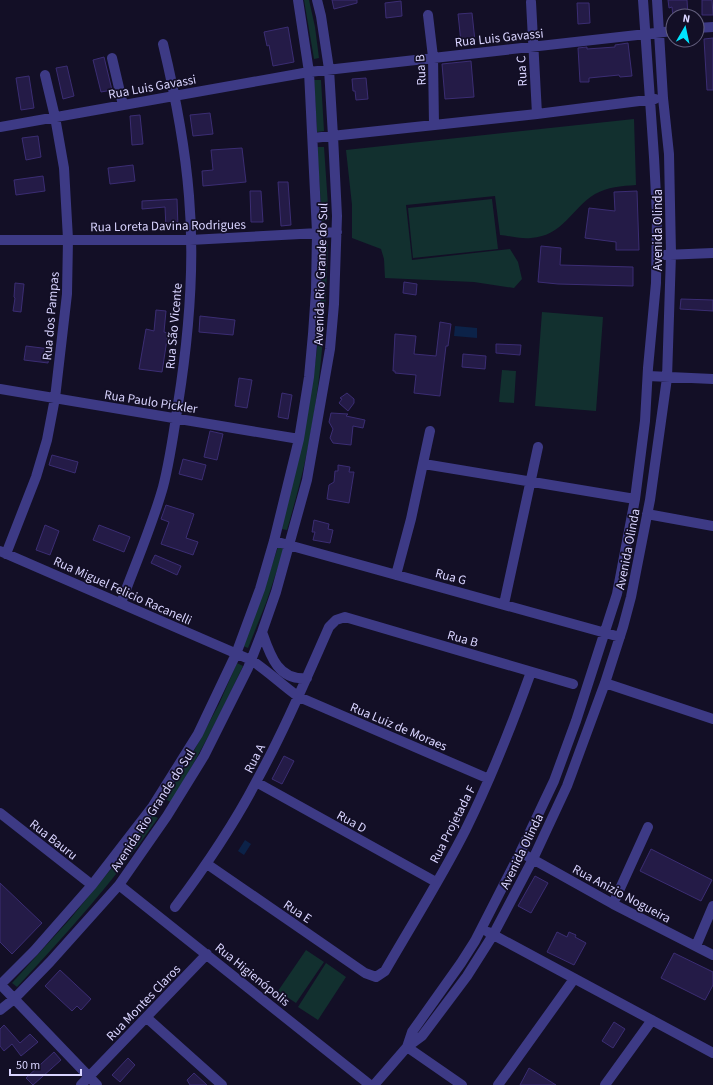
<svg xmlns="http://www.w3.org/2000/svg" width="713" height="1085" viewBox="0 0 713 1085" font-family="'Source Sans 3',sans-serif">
  <rect width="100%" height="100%" fill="#130f26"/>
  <path fill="#12302f" d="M304 0H309L315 27 319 58 314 59Z
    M314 80H321L324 131 317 132Z
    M634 119 636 185C621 186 608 187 595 194 572 208 563 236 531 238 521 239 510 236 500 235L495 196 406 205 412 260 510 249 518 262 522 279 514 288 474 282 385 278 384 259 381 249 352 238V205L346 150Z
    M317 147H324L329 220 322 221Z
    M492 199 498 249 413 258 408 208Z
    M322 242H328C326 317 321 392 304 466 299 487 293 509 287 530L281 529C298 467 311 404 318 340 321 307 321 275 322 242Z
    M542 312 603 317 596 411 535 406Z
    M502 370 516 371 514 403 499 402Z
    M278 547 284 549 266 603 248 648 243 646 260 601Z
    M237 663 243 666C221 713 198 758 171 802L165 799 195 749 219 704Z
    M152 815 158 818C116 879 67 933 17 987L12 983 70 919 120 858Z
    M306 950 324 962 296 1003 278 991Z
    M326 963 346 977 318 1020 298 1007Z"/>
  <path fill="#0c2248" d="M455 326 477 328V338L454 336Z
    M245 840 251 844 244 855 238 851Z"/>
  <path fill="#241b47" stroke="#3b2d73" d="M332 0H357V3L334 9Z
    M668 0H687L688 16H673L672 7 669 8Z
    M702 0H712L713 15H702Z
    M401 1 402 16 386 18 385 3Z
    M577 3H589L590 23 578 24Z
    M472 13 475 41 461 42 458 14Z
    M288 27 294 62 273 66 269 45 267 46 264 32Z
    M713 38V90H707L704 39Z
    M628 43 632 76 620 77 619 75 589 78V82H580L578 48 587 47V49L615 47V45Z
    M104 57 112 90 101 92 93 60Z
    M471 61 474 97 445 99 442 64Z
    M67 66 74 96 63 99 56 68Z
    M29 76 34 108 21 110 16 78Z
    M366 78 368 99 356 100 355 91H353L352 79Z
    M210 113 213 134 193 136 190 115Z
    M140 115 143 144 132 145 130 116Z
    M38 136 41 157 26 160 22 138Z
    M242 148 246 182 203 186 202 171 213 170 211 150Z
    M133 165 135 181 110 184 108 168Z
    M43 176 45 191 16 195 14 180Z
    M278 182H288L291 225 281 226Z
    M250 191H261L263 222H251Z
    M637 191 639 250H616V242L585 238 589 208 615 211 614 192Z
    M177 199 178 227 166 228 165 207 142 209V201Z
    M541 246 561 248 560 265 633 267V286L558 284 538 282Z
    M404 282 417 284 416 295 403 293Z
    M15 283 24 284 21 312 13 311 15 298 14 297Z
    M681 299 713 300V311L680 309Z
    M156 310 166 311 164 332 168 333 162 372 139 369 146 329 154 331Z
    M200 316 235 320 233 335 199 332Z
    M440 322 451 324 448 346H446L440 396 414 393 416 375 395 373V371H393L395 334 416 336 414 354 436 356Z
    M496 344 521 345 520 355 496 353Z
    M26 346 50 349 48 363 24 360Z
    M463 354 486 356 485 369 462 367Z
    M239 378 252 380 247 408 235 406Z
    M282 393 292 395 288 419 278 417Z
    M347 393 354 399V403L348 411 339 403 342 399 340 398Z
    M331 413 348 414 346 416 365 420 363 428 353 426 351 445 333 443 330 438 333 429 329 422Z
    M210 431 223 434 217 460 204 457Z
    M52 455 78 462 75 473 49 465Z
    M183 459 206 465 202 480 179 474Z
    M338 465 350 467 349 472H354L349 503 327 499 329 485 334 482 335 471H338Z
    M166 505 194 514 186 538 198 542 193 555 161 544 169 522 161 519Z
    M314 520 329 524 328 529 333 530 330 543 313 540 315 532H312Z
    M45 525 59 531 50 555 36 550Z
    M99 525 130 537 124 552 93 540Z
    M155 555 181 566 177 575 151 563Z
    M284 756 294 761 282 784 272 779Z
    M651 849 712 880 701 901 640 871Z
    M535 876 548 883 531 913 518 906Z
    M0 883 42 923 12 954 0 942Z
    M557 932 567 937 569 932 576 935 575 937 586 943 574 965 547 952Z
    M674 953 713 972V985L705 1000 661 978Z
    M60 970 91 999 81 1010 77 1006 72 1011 45 986Z
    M614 1022 625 1029 613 1048 602 1041Z
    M4 1025 20 1043 30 1034 38 1042 21 1056 12 1044 4 1051 0 1046V1029Z
    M54 1052 61 1060 33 1085 26 1078Z
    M128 1058 135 1065 120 1082 112 1075Z
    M529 1068 556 1085H520Z
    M194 1073 207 1085H190L187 1080Z"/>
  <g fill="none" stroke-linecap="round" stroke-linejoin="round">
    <path stroke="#3d3a85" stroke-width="10" d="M531 2 537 114
      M428 15 433 57 434 125
      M697 28 713 27
      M112 58 123 105
      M0 127 309 72 673 31
      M313 138 537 114 655 99
      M0 240H190L337 232
      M664 255 713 253
      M648 376 713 379
      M0 389 299 439
      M424 464 635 499
      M647 514 713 526
      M274 541 620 637
      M0 551 251 660C268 671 282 685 299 697L489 779
      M6 554 36 477 47 440 55 398 67 294 68 239 64 168 55 117 45 75
      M396 575 411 519 430 431
      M121 603C135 565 152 526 163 487 170 460 174 431 178 404 189 335 195 265 189 196 185 145 175 94 163 44
      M504 604 538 447
      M262 632C270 655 278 681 307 678
      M605 683 713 719
      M256 782 436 882
      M0 813 92 885
      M527 856 613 904 713 955
      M207 864 365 973 376 977 385 971C412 924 442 877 466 829 491 778 512 725 531 672
      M119 885 370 1085
      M613 904 648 827
      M175 907C205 867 233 826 256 782 284 731 306 679 329 627L336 620 345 617 573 684
      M488 932 713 1053
      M696 946 713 906
      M0 985 34 951 92 885 153 806 198 734 236 654 260 589 274 541 299 439 309 377 313 334 316 291 317 232 309 72 298 0
      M1 985 97 1085
      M0 1010 14 999 50 962 119 885 167 816 204 756 248 668 262 632 276 592 307 480 330 349 334 304 337 216 333 136 329 69 321 16 317 0
      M147 1018 222 1085
      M407 1047 412 1032 461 963 475 941 520 853 544 802 554 781 576 721 617 594 635 499 645 421 648 368 656 283 657 215 654 157 643 0
      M407 1047 462 1085
      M81 1085 207 954
      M374 1085 407 1047 422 1036 467 976 493 935 533 859 567 786 605 683 623 627 631 597 650 500 667 378 671 254 669 154 663 98 657 0
      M498 1085 574 979
      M605 1085 652 1020"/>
  </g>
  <g text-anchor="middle" stroke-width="3.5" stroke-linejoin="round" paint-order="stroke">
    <g font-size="13" fill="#d9d4ff" stroke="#130f26">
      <text transform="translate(499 37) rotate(-6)" y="5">Rua Luis Gavassi</text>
      <text transform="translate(420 70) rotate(-93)" y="5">Rua B</text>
      <text transform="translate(521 71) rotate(-93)" y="5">Rua C</text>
      <text transform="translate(152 86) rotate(-10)" y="5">Rua Luis Gavassi</text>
      <text transform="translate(168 225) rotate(-1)" y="5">Rua Loreta Davina Rodrigues</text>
      <text transform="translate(657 230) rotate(-90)" y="5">Avenida Olinda</text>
      <text transform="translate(320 274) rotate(-88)" y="5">Avenida Rio Grande do Sul</text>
      <text transform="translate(50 316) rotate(-85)" y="5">Rua dos Pampas</text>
      <text transform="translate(173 326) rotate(-85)" y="5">Rua São Vicente</text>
      <text transform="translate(151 401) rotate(9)" y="5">Rua Paulo Pickler</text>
      <text transform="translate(627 549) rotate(-79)" y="5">Avenida Olinda</text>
      <text transform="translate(451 576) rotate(15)" y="5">Rua G</text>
      <text transform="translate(123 590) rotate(24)" y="5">Rua Miguel Felicio Racanelli</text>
      <text transform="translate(463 638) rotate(16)" y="5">Rua B</text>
      <text transform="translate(399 726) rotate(23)" y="5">Rua Luiz de Moraes</text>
      <text transform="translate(254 758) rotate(-63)" y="5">Rua A</text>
      <text transform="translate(152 810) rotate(-57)" y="5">Avenida Rio Grande do Sul</text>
      <text transform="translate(352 821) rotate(29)" y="5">Rua D</text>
      <text transform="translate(452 824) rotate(-63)" y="5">Rua Projetada F</text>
      <text transform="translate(54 839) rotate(38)" y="5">Rua Bauru</text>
      <text transform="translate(521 851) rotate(-64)" y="5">Avenida Olinda</text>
      <text transform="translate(622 893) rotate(28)" y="5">Rua Anizio Nogueira</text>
      <text transform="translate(298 911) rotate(34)" y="5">Rua E</text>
      <text transform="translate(253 974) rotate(39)" y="5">Rua Higienópolis</text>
      <text transform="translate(143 1002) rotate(-46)" y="5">Rua Montes Claros</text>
    </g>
  </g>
  <g transform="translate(685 28) rotate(9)"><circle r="19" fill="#130f26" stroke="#625e7d"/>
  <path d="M0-3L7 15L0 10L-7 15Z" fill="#00e5ff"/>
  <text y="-6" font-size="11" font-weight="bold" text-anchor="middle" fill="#d9d4ff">N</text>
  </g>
  <path d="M10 1069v6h71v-6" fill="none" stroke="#d9d4ff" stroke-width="2"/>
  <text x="16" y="1069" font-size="12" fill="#d9d4ff" stroke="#130f26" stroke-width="3" paint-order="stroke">50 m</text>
</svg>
